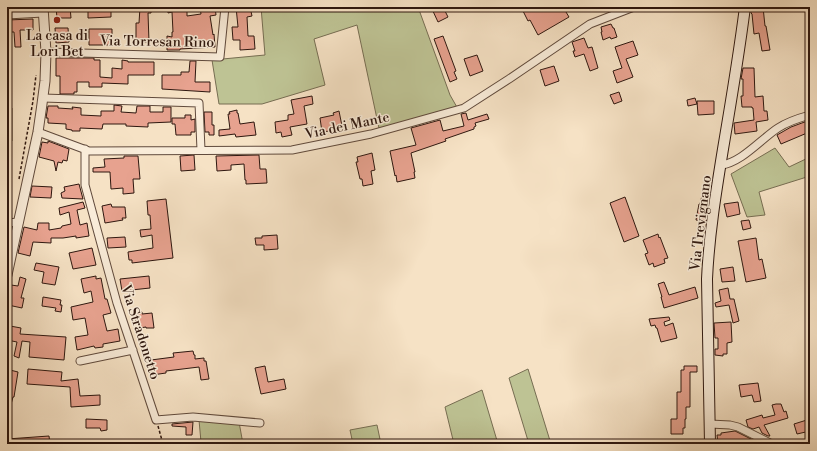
<svg xmlns="http://www.w3.org/2000/svg" width="817" height="451" viewBox="0 0 817 451" font-family="'Libre Bodoni',serif">
  <rect width="100%" height="100%" fill="#f6e2c5"/>
  <filter id="stains"><feTurbulence type="fractalNoise" baseFrequency=".005" numOctaves="4"/><feColorMatrix values="0 0 0 0 .2 0 0 0 0 .09 0 0 0 0 .02 0 0 0 .5 -.17"/></filter>
  <radialGradient id="worn" r=".72"><stop offset=".6" stop-color="#630" stop-opacity="0"/><stop offset="1" stop-color="#630" stop-opacity=".3"/></radialGradient>
  <path fill="#bec394" stroke="#766d52" d="M261 7H418L450 95 458 109 380 133 357 25 314 39 325 85 262 104H219L212 60 265 55Z
    M7 108H12V141H7Z
    M775 148 789 167 810 157V176L759 192 765 215 747 217 731 174Z
    M528 369 551 444H529L509 378Z
    M482 390 498 444H454L445 407Z
    M199 420 239 422 243 444H173V441L201 442Z
    M377 425 381 444H353L350 430Z"/>
  <path fill="#e7a28f" stroke="#2e170f" d="M56 7H70L71 18H57Z
    M88 7H111V17L88 18Z
    M140 7H151V13H148L149 42 136 43V23H139Z
    M168 7H185V9H187V16L201 14 200 7H215L216 15 210 16 213 35 214 34 215 47 180 49V50H167V36L172 37V32H173L172 12 168 13Z
    M236 7H250L252 16 247 17 248 36H254L255 49 240 50V40H233L232 27H238Z
    M435 7H443L448 17 438 22 432 9Z
    M527 7H540L542 11 548 7H563L569 17 538 35 530 20 528 21 522 9Z
    M751 7H763L765 26H766L770 50 762 51 759 33 754 34 752 14 751 13Z
    M33 19V30H20L21 47H15L14 32H7V20Z
    M611 24 613 28H614L617 37 611 39 610 37 603 40 601 32H602L601 27Z
    M55 28H68L69 42 56 43Z
    M89 29H112V45H89Z
    M443 36 456 71 454 72 457 79 450 82 434 39Z
    M584 38 588 48 592 47 598 68 590 71 584 54 575 57 573 51H575L572 42Z
    M633 41 638 55 626 59 633 77 617 83 613 71 622 68 615 47Z
    M477 55 483 71 470 76 464 59Z
    M56 58H94V60H100V77L112 78V68L122 69V60L128 61V62H154V75H128V84L102 83V87H89V82H77V92H74V94H60V76H56Z
    M190 61H196L195 82H210V92L162 89V75H181V72H189Z
    M554 66 559 81 545 86 540 70Z
    M743 68H754L755 97 763 96 764 111H767L768 120 756 122 757 131 735 134 734 123 754 120 753 108H752V107H742L741 96H743V79H741Z
    M619 92 622 101 614 104 610 95Z
    M312 96 313 104 304 106 307 124 290 127 292 135 282 137 281 132 276 133 275 122 288 120V115L294 114 291 100Z
    M695 98 697 104 688 106 687 100Z
    M697 101H714V114L698 115Z
    M114 105 122 106 121 112 136 113 137 106H150V112H163V107H171V122L148 123V127L126 126V124H103L102 129 80 128V131H72V130L66 129V124L48 123V118H46L48 106H58V108L73 109 72 107 81 108V115L101 116V111H114Z
    M237 110V113H238L240 124 254 122 256 135 236 137 235 134 219 136V130L230 129 228 114H230L229 112Z
    M339 111 342 126 329 129V131L322 132 320 118 334 115 333 113Z
    M204 112H212V125H214V135H209V132H205Z
    M466 113 468 120 487 114 489 119 475 123 476 126 474 127V129L445 139 446 141 411 153 415 172H414L415 178 397 182 396 175 395 176 390 151 416 145 411 128 440 120 443 131 464 126 461 114Z
    M185 115H191V120L195 119V132H191V135H176L175 124H172V118H185Z
    M810 120V130L806 131 807 133 781 144 777 135 791 127Z
    M48 141 69 149 67 161 63 160 62 163 58 162 56 171 54 161 39 157 42 142 48 143Z
    M372 153 375 170 371 171 373 184 363 186 362 179H360L356 162H358L357 157Z
    M194 155 195 170 181 171 180 156Z
    M259 155 260 169H266L267 183 246 184V180H245L244 164 231 165V170L217 171 216 156Z
    M124 156H138L140 179H133L134 193 123 194V188L111 189 110 172H93V168L105 167 104 159 124 158Z
    M705 183H709L706 205 708 206 706 222 696 220 699 204H700Z
    M79 184 83 199 62 198 61 193 65 191 64 187Z
    M32 186 52 187 51 198 30 197Z
    M625 197 639 236 624 242 610 203Z
    M166 199 173 258 132 263V260H129L128 252 153 248 152 235 141 237 140 230 151 229 150 215H148L147 201Z
    M83 202 85 208 77 210 80 225 87 223 89 236 76 238V236L63 238H51V243L33 242 30 256 18 253 24 227 37 230 38 223H49V230L61 228 62 226 71 224 69 212 60 215 59 208Z
    M738 202 740 214 727 217 724 204Z
    M111 204 112 207H125L126 218H122L123 220 105 223 102 206Z
    M749 220 751 228 743 230 741 221Z
    M658 234 659 238 660 237 668 258 664 259 665 263 654 267 653 263 649 265 645 254 648 253 643 240Z
    M277 235 278 249 264 250V245H256L255 238H262V236Z
    M125 237 126 247 108 248 107 238Z
    M756 238 759 260 762 259 766 278 746 282 738 241Z
    M92 248 96 265 73 269 69 253Z
    M36 263 59 267 55 285 42 283 44 272 34 270Z
    M733 267 735 281 722 282 720 269Z
    M96 276V279L101 278 105 299H107L111 313 103 315 107 331 118 329 120 341 103 344V347L95 348 94 346 77 350 75 337 88 335 85 318 73 320 71 307 93 302 91 291 84 293 81 279Z
    M149 276 150 288 122 291 120 279Z
    M20 277 26 279 21 298H24L22 308 8 305 11 285 18 286Z
    M664 282 669 295 695 287 698 298 664 308 661 297H662L658 284Z
    M728 288 730 299H734L739 321 733 323 729 305 716 307 715 303 721 301 719 290Z
    M43 297 61 300 60 305H62L61 312 55 311 56 308 42 306Z
    M142 312V314L152 313 154 328H146V327L139 328 138 323H136L135 313Z
    M669 317 670 320 664 322 665 326 673 323 677 338 661 342 657 328H656L655 325 651 326 649 319Z
    M731 322 732 342 727 343V354H723V356L715 355V349H718V338H715L714 323Z
    M10 326 21 328 20 334 66 337 64 360 29 357 30 342 22 341 19 358 14 356 17 342 7 340Z
    M193 351 194 355H195V359L204 358V361H206L209 379 201 380 199 367 166 371V373L152 375 151 360 174 357 173 353Z
    M265 366 268 382 284 379 286 389 261 394 255 368Z
    M684 366H697V372H690V407H686V419H685V428H683V434H671V419H677V392H681V370H684Z
    M28 369 62 372 61 381 78 379 80 396 100 395V405L71 407 70 387 27 384Z
    M10 370 18 372 14 397H13L9 412H7V371L10 372Z
    M758 383 761 401 754 402 752 395 741 397 739 385Z
    M776 404H781L784 412 786 411 788 418 764 425 770 436H768L762 433 759 427 753 429 748 427 746 420 762 415 763 418 775 415 772 405Z
    M86 419 107 420V430L101 431 100 428H86Z
    M810 419V431L797 434 794 424Z
    M193 422 192 435H186V427L172 426V424Z
    M735 431 751 439 752 441 748 444H738V442L728 443V442L718 443 717 435H721V433Z
    M49 436 50 444H7V439Z"/>
  <g fill="none" stroke-linecap="round" stroke-linejoin="round">
    <defs>
      <path id="minor" d="M7 15 43 13
        M46 52 220 57 225 7
        M43 98 199 103 201 150
        M38 132 89 151 292 150 371 134 464 108 509 79 590 24 634 7
        M85 149V185L117 303 156 420 193 417 260 423
        M721 165C741 163 761 139 778 128 787 122 799 118 810 115
        M7 223 19 222
        M80 361 133 350
        M710 424 730 425 738 427 772 444"/>
      <path id="tertiary" d="M7 275 38 132 42 104 45 81 46 52 43 7"/>
      <path id="secondary" d="M710 444 707 279C709 235 716 192 723 149 731 102 739 54 745 7"/>
    </defs>
    <use href="#minor" stroke="#604a3c" stroke-width="9"/>
    <use href="#tertiary" stroke="#604a3c" stroke-width="11"/>
    <use href="#secondary" stroke="#2e170f" stroke-width="12"/>
    <path stroke="#2e170f" stroke-width="1.5" stroke-dasharray="3 2" stroke-linecap="butt" d="M19 179 33 101 36 75
      M158 426 163 444"/>
    <use href="#minor" stroke="#f9ecd9" stroke-width="7"/>
    <use href="#tertiary" stroke="#f9ecd9" stroke-width="9"/>
    <use href="#secondary" stroke="#f9ecd9" stroke-width="10"/>
  </g>
  <circle fill="#8f2418" stroke="#f9ecd9" stroke-width="1.5" cx="57" cy="20" r="4"/>
  <g text-anchor="middle" stroke-width="3" stroke-linejoin="round" paint-order="stroke">
    <g font-size="14" fill="#2e170f" stroke="#f9ecd9">
      <text x="57" y="40">La casa di<tspan x="57" dy="16">Lori Bet</tspan></text>
    </g>
    <g font-size="14" fill="#2e170f" stroke="#f9ecd9">
      <text transform="translate(157 41) rotate(1)" y="5">Via Torresan Rino</text>
      <text transform="translate(347 125) rotate(-12)" y="5">Via dei Mante</text>
      <text transform="translate(700 223) rotate(-83)" y="5">Via Trevignano</text>
      <text transform="translate(141 332) rotate(72)" y="5">Via Stradonetto</text>
    </g>
  </g>
  <rect width="817" height="451" fill="none" stroke="#f6e2c5" stroke-width="24"/>
  <rect x="8" y="8" width="801" height="435" fill="none" stroke="#2e170f" stroke-width="2"/>
  <rect x="12" y="12" width="793" height="427" fill="none" stroke="#2e170f"/>
  <rect width="100%" height="100%" filter="url(#stains)"/>
  <rect width="100%" height="100%" fill="url(#worn)"/>
</svg>
